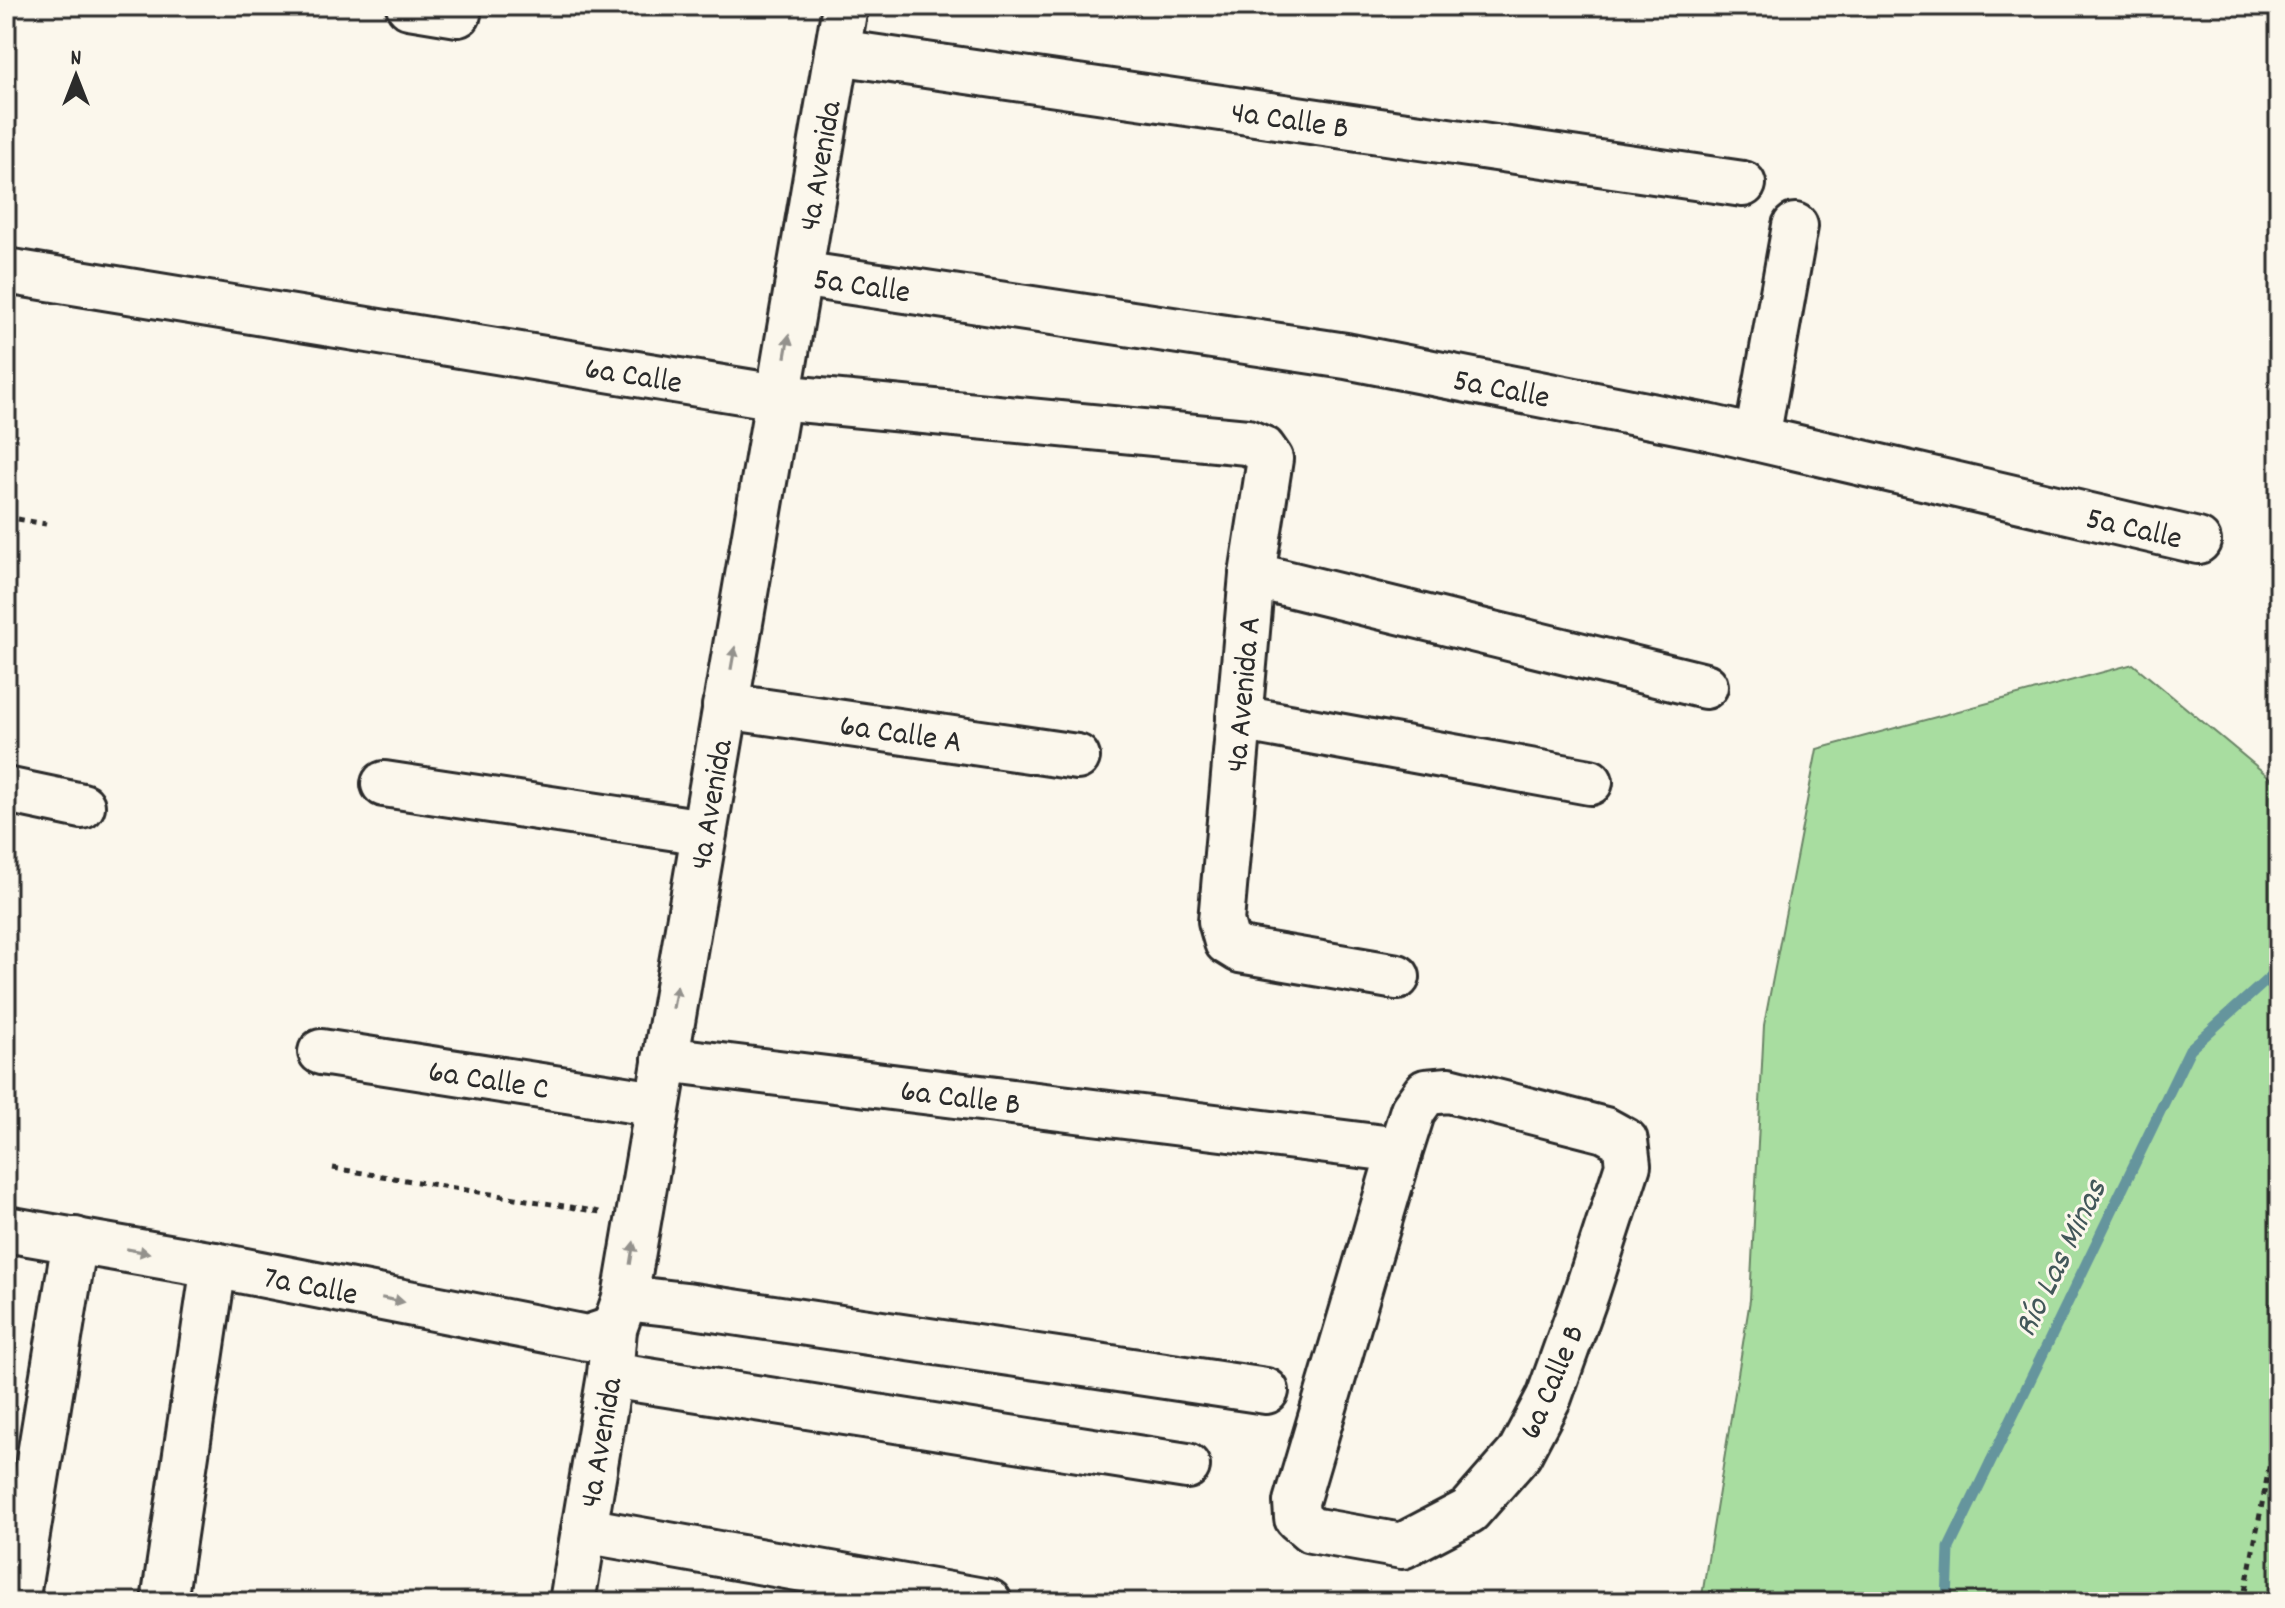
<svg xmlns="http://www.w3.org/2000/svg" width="2285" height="1608" viewBox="0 0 2285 1608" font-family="Dekko,sans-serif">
  <rect width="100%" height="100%" fill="#fbf7ec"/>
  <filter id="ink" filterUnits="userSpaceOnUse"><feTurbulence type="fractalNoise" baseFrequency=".0125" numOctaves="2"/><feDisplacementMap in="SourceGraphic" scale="16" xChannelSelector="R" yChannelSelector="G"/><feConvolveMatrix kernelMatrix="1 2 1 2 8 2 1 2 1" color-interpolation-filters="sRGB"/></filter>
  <g filter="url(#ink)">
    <path fill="#a8dda0" stroke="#6a8466" stroke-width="2" d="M2133 664 2279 785V1602H1701L1750 1300 1764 1025 1817 749Z"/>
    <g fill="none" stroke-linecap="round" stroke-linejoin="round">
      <path stroke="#65959d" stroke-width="11" d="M1947 1602 1949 1548 2190 1049 2279 969"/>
      <defs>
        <g id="minor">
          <path d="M409 6 458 14"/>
          <path id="s1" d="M837 52 1743 184"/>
          <path id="s2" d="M6 271 778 397 1247 442 1263 449 1270 459 1252 575 1221 921 1227 942 1240 950 1397 977"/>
          <path id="s3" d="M799 274 1346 356 1712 428 2198 541"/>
          <path d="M1757 438 1795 226"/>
          <path d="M1252 575 1705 686"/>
          <path id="s4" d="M725 706 1077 757"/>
          <path d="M1239 718 1590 782"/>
          <path d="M384 784 704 832"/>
          <path d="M6 790 82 806"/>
          <path id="s5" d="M321 1052 657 1104"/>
          <path id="s6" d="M665 1059 1384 1148 1399 1154"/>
          <path d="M1449 1090 1605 1130 1625 1141 1628 1165 1587 1291 1549 1397 1519 1454 1469 1511 1402 1546 1311 1530 1297 1518 1296 1502 1399 1154 1413 1110 1426 1092Z"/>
          <path id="s7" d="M6 1229 214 1265 587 1338 614 1329"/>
          <path d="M625 1298 686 1305 1266 1391"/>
          <path d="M610 1375 1187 1466"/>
          <path d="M584 1530 989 1602"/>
          <path d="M16 1602 75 1240"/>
          <path d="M164 1602 214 1265"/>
          <path id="s8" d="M572 1602 610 1375 614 1329 625 1298 845 6"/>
        </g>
      </defs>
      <use href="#minor" stroke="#2b2b2b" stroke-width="50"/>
      <path stroke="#2b2b2b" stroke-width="5" stroke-dasharray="6 6" stroke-linecap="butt" d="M6 517 46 524
        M333 1168 600 1212
        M2243 1602 2279 1416"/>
      <use href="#minor" stroke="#fbf7ec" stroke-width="44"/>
    </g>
    <defs><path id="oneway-solid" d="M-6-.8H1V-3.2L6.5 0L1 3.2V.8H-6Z" transform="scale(2)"/></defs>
    <g fill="#93918c">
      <use href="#oneway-solid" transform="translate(787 346) rotate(-80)"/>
      <use href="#oneway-solid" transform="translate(733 658) rotate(-80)"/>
      <use href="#oneway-solid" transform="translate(675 997) rotate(-80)"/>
      <use href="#oneway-solid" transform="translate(138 1251) rotate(10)"/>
      <use href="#oneway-solid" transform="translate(632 1253) rotate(-81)"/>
      <use href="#oneway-solid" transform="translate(393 1300) rotate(11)"/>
    </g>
  </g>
  <g text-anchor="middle" stroke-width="6" stroke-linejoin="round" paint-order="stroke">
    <g font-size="32" fill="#2b2b2b" stroke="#fbf7ec">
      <text dy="11" stroke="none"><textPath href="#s1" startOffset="458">4a Calle B</textPath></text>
      <text dy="11" stroke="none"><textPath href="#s8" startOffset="1458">4a Avenida</textPath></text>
      <text dy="11" stroke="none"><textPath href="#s3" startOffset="64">5a Calle</textPath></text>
      <text dy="11" stroke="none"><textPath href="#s2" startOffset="636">6a Calle</textPath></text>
      <text dy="11" stroke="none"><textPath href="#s3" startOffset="712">5a Calle</textPath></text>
      <text dy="11" stroke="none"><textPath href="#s3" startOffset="1360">5a Calle</textPath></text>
      <text transform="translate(1241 694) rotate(-85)" y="11">4a Avenida A</text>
      <text dy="11" stroke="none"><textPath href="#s4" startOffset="178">6a Calle A</textPath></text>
      <text dy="11" stroke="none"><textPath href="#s8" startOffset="810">4a Avenida</textPath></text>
      <text dy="11" stroke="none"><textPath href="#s5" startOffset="170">6a Calle C</textPath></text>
      <text dy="11" stroke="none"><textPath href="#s6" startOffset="298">6a Calle B</textPath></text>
      <text dy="11" stroke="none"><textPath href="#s7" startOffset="310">7a Calle</textPath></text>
      <text transform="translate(1550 1381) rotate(-67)" y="11">6a Calle B</text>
      <text dy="11" stroke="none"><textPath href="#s8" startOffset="162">4a Avenida</textPath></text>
    </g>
    <g font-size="34" font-style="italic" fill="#43575a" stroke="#fbf7ec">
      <text transform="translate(2058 1257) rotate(-64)" y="12">Río Las Minas</text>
    </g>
  </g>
  <rect width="2285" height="1608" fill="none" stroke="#fbf7ec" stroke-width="32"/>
  <rect x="16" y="16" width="2253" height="1576" fill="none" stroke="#2b2b2b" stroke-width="3" filter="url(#ink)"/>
  <g transform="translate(76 76)" stroke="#fbf7ec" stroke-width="6" paint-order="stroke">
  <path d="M0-6L14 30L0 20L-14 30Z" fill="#2b2b2b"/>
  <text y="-12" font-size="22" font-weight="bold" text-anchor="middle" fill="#2b2b2b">N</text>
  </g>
</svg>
